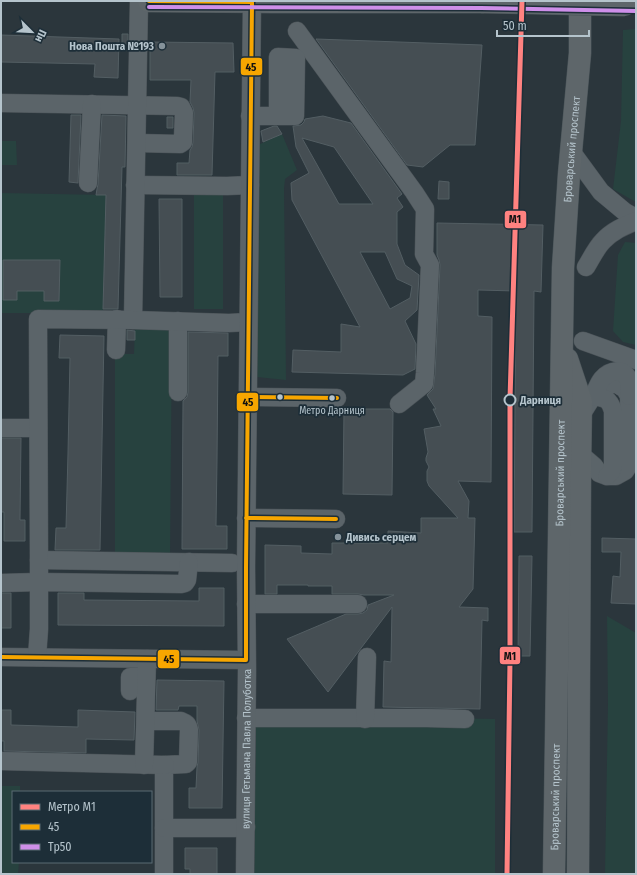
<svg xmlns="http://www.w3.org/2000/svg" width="637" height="875" viewBox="0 0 637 875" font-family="'Fira Sans Condensed',sans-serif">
  <rect width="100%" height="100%" fill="#2b363c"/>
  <path fill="#27423f" d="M636 29V201H634L613 189 621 121 623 30Z
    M282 134 297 170 285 179 284 188 286 380 257 377 254 373 258 145Z
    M1 141H16L17 165H1Z
    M223 189V309H194V190Z
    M1 193 106 195 103 313H1Z
    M625 242 636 243V345L623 342 613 331 618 255Z
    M135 328 172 329 170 562 115 561V354H134Z
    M607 616 636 633V874H605L608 704Z
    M256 716H341L495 719V874H254Z
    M1 786H20V792H13V862H19L18 874H1Z"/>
  <path fill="#454e53" stroke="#535e63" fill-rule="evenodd" d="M122 34H128V44H122Z
    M1 35 119 39 118 78 94 77 95 64 1 62Z
    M316 39 482 45 475 145H450L423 167 407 165Z
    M150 42 233 43 234 72H215L212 175H177V163H189L190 150 192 147 193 142 194 113 193 108 190 102 191 80H150Z
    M71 115H81L78 183 69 182Z
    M102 115 126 116 125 167H122L118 309H103L106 195H96L97 189 98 184Z
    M323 116 351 123 402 194 397 198 403 207 397 212V244L405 265 419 275 417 310 405 321 416 344 415 369 403 375 292 372 293 350 341 352V324L360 327 292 200 291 183 309 173 296 147 293 126 301 125 304 122 305 119ZM302 138 334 147 373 204H339ZM360 252H385L397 279 412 286 410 298 390 309Z
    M167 117H173V128H167Z
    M274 126H277L282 134 263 142 261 131Z
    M439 181 449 182V199H438Z
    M159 199H182V297H160Z
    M437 223 543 225 541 292 534 291 532 532H514L516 291 478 290V316L492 317 491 482 458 481 469 501 468 518H475L473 589 459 607 488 608V621L482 620 480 709 383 707 384 661 391 662 392 607 328 692 287 639 346 614H358L363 613 367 610 368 605 394 595H364L358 594H332V586H308V585H277V594H265V545L301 546V553L332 554V543H388V531L421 533V518H458L429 486 427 481V471L429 467 426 461V458L428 452 424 429 441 426 433 409H436L427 395 433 389 435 374 440 265 439 260 437 255Z
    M3 260H60L59 301H44V291H17V300H3Z
    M127 330 135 331V340H127Z
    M188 332 228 333V356H218L217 460 216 526H227V549H182L183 401 187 397 188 392Z
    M60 335 104 336 100 550H55L56 528H66L68 453 70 358H59Z
    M344 409H390L393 412 392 495 343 494Z
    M1 438H21L20 520H25V541H4V512H1Z
    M602 538 636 539V604L611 603 613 576 620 577 621 552H602Z
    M519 556H532L530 656H518Z
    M199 588H224V626L58 625V593H84V600L199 601Z
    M1 593H11V628H1Z
    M157 680 224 681 222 808H189V788H196L197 767 198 762 199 730 197 721V706H179L178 710H156Z
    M1 710H11V725L78 727V710L135 712 134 740 86 739V753L4 751V741H1Z
    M185 848H217V874H190V869H185Z"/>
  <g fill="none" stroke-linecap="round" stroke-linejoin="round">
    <defs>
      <g id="minor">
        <path d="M297 31 414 192 425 209 424 254 430 265 425 373 424 384 399 404"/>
        <path d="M1 103 177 106 181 107 184 113 183 138V142L180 144 137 143"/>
        <path d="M250 116H295L296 58 278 57V116"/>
        <path d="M571 151 601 192 625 212 636 218"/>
        <path d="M88 183 92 104"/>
        <path d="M135 185 227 186 250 185"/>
        <path d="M586 267C591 259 596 248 603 241 612 231 624 226 636 221"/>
        <path d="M133 320 139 1"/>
        <path d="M178 321V392"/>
        <path d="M583 341 636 360"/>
        <path d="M116 350 117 319"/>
        <path d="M248 397 337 398"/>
        <path d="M1 428H38"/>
        <path d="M580 454 594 466 599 473 607 476H616L625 471 630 463 629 396 625 389 617 384H611L593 396 581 415"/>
        <path d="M607 476 611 472 613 466V411C609 398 605 398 593 396 596 391 598 384 602 379 610 370 623 367 629 380 630 384 629 391 629 396"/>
        <path d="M246 518 336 519"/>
        <path d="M39 560 232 563"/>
        <path d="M1 583 39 582 181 584 185 583 187 580 189 562"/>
        <path d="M246 604H358"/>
        <path d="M1 657 246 660"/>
        <path d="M37 657 39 629V560L38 319 133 320 229 323 248 322"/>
        <path d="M130 691V677H146"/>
        <path d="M246 718H427L465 719"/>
        <path d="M365 719 367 657"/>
        <path d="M146 721H181C186 723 188 724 189 730L188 762 186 764 164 765V874"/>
        <path d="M1 761 165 765"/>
        <path d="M144 765 147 659"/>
        <path d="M164 828H234L246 827"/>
        <path id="s1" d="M245 874 247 670 246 567 252 1"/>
      </g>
      <g id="major">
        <path d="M149 1 272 2H481"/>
        <path d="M567 359 581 401 580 469 578 874"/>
        <path id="s2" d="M554 874 563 268 569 174 580 53V1"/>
      </g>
    </defs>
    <use href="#minor" stroke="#495156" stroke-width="19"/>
    <use href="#major" stroke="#495358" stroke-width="23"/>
    <use href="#minor" stroke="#5b6469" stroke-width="18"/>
    <use href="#major" stroke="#5e666a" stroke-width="22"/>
    <defs>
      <path id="major-bridge" d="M481 2 625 5"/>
    </defs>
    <use href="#major-bridge" stroke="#495358" stroke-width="23" stroke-linecap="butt"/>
    <use href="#major-bridge" stroke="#5e666a" stroke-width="22"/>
    <defs>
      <path id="bus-1" d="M248 397 337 398
        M246 518 336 519
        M1 657 246 660V567L252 2 149 1"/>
      <path id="bus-2" d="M149 7 481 8 636 11"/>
    </defs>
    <use href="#bus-1" stroke="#1d2e38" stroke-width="7"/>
    <use href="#bus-2" stroke="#1d2e38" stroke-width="7"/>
    <use href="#bus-1" stroke="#f7a600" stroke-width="4"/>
    <use href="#bus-2" stroke="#ce8fe9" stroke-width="4"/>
    <defs>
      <path id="metro-1" d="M507 874 510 660V399L522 1"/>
    </defs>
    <use href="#metro-1" stroke="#1d2e38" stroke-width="8"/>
    <use href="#metro-1" stroke="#ff8280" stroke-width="5"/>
  </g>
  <g fill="#85929a" stroke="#1d2e38" stroke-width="1.5">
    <circle cx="162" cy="46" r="4"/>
    <circle cx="338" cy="537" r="4"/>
  </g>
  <g fill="#b5c4cc" stroke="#1d2e38" stroke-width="1.5">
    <circle cx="280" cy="397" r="3.5"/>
    <circle cx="332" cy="398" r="3.5"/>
  </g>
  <circle fill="#1d2e38" stroke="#b5c4cc" stroke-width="2" cx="510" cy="400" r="5.5"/>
  <g text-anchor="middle" stroke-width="3.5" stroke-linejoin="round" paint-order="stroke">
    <g font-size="10" fill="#b5c4cc" stroke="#1d2e38">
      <text x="332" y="414">Метро Дарниця</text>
    </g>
    <g font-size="11" font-weight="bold" fill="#b5c4cc" stroke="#1d2e38" text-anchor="end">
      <text x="154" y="50">Нова Пошта №193</text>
      <text x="346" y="541" text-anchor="start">Дивись серцем</text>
    </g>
    <g font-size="11" fill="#b5c4cc" stroke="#1d2e38">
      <text dy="4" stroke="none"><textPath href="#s2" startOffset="725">Броварський проспект</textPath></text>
      <text dy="4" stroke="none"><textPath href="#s2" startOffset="401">Броварський проспект</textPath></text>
      <text dy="4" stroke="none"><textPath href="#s1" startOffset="125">вулиця Гетьмана Павла Полуботка</textPath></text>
      <text dy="4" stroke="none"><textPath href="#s2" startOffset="77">Броварський проспект</textPath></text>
    </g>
    <g font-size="11" font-weight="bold" fill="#b5c4cc" stroke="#1d2e38" text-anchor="start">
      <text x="520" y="404">Дарниця</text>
    </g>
  </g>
  <g stroke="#1d2e38" stroke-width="1.5">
    <rect x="240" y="57" width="23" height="19" rx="4" fill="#f7a600"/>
    <rect x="504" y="210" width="23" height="19" rx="4" fill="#ff8280"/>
    <rect x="236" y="392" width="23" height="20" rx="4" fill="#f7a600"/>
    <rect x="499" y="646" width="22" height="19" rx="4" fill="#ff8280"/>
    <rect x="157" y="649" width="23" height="20" rx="4" fill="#f7a600"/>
  </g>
  <g font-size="11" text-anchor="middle" font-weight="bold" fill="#111">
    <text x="251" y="71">45</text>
    <text x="515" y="223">M1</text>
    <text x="248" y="406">45</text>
    <text x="510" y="660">M1</text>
    <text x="169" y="663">45</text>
  </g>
  <rect width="637" height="875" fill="none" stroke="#b5c4cc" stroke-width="4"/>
  <rect x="12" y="791" width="140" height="72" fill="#1d2e38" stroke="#5a6a73"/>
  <rect x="20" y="804" width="20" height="6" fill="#ff8280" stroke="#5a6a73"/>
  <text x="48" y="811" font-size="12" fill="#b5c4cc">Метро M1</text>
  <rect x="20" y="824" width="20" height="6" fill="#f7a600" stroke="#5a6a73"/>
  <text x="48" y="831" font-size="12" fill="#b5c4cc">45</text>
  <rect x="20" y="844" width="20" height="6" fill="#ce8fe9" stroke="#5a6a73"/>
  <text x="48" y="851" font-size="12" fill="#b5c4cc">Тр50</text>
  <g transform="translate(32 32) rotate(114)" stroke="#1d2e38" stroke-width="3" paint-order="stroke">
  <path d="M0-3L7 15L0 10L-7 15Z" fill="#b5c4cc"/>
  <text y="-6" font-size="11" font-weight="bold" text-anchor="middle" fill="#b5c4cc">Пн</text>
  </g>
  <path d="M497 30v6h92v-6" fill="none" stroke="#b5c4cc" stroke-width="2"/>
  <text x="503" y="30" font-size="12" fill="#b5c4cc" stroke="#1d2e38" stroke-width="3" paint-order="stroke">50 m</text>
</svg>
